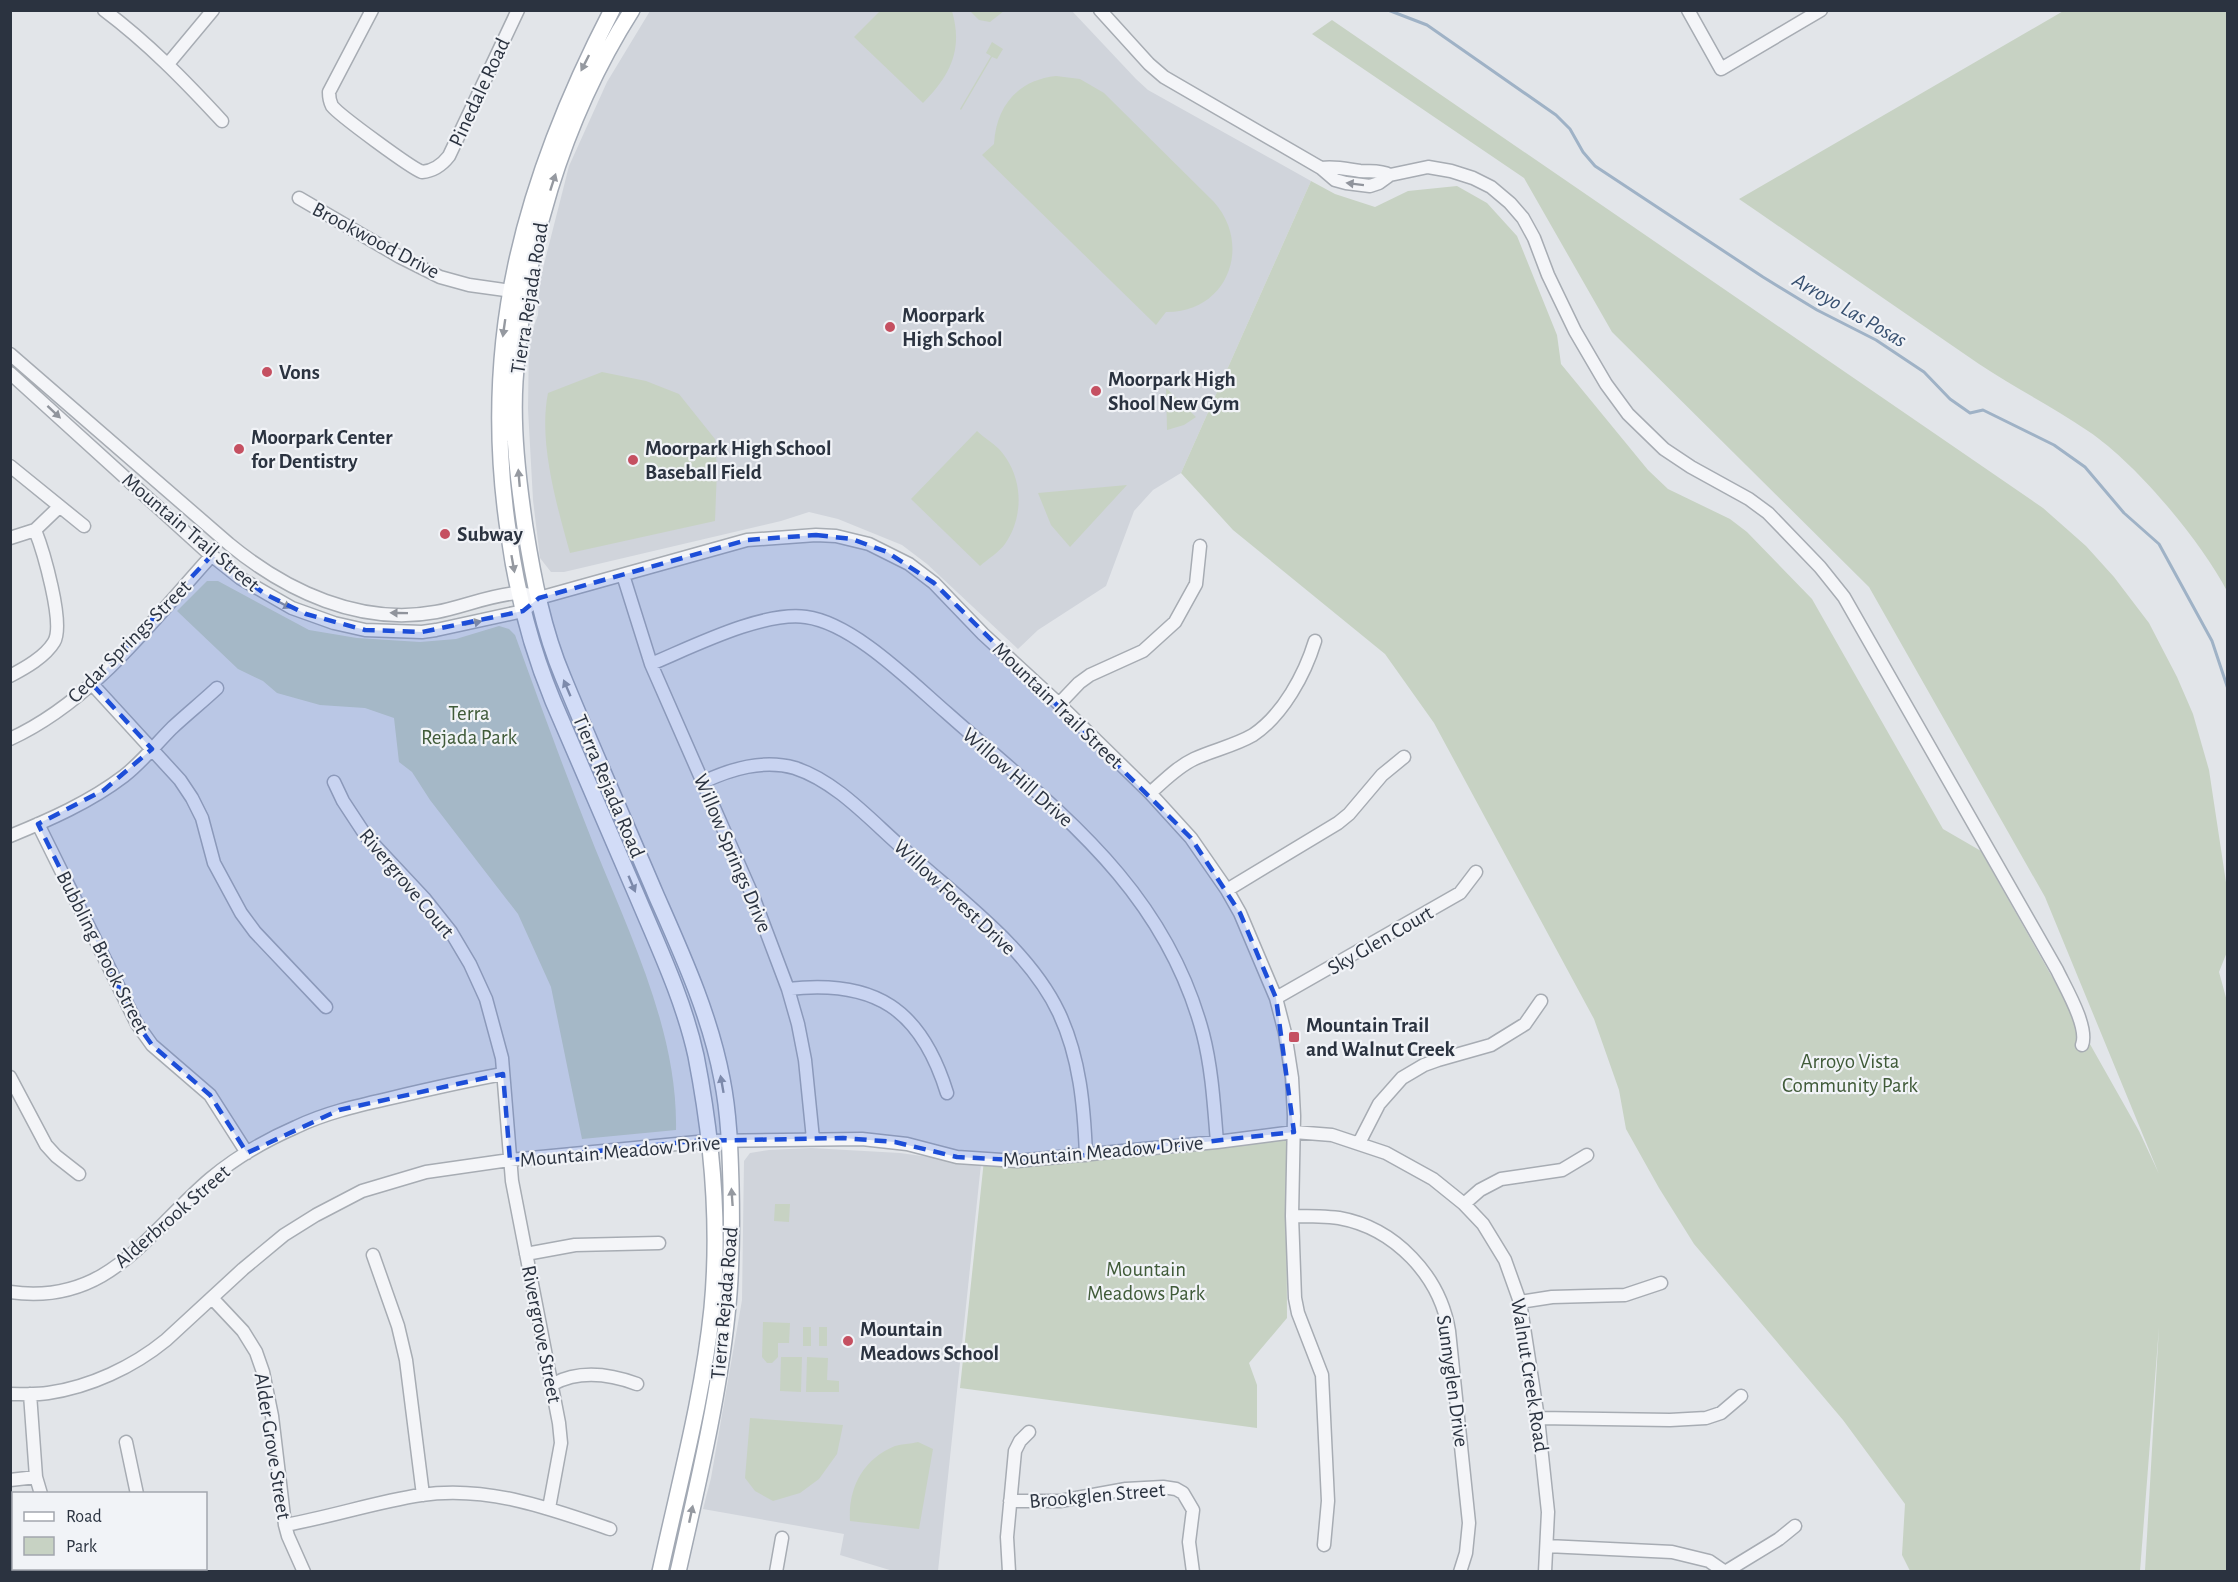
<svg xmlns="http://www.w3.org/2000/svg" width="2238" height="1582" viewBox="0 0 2238 1582" font-family="'Alegreya Sans',sans-serif">
  <rect width="100%" height="100%" fill="#e2e5e9"/>
  <path fill="#d0d4db" d="M650 11H1072L1136 79 1148 90 1311 181 1181 473 1153 490 1134 511 1106 586 1038 630 1018 649 927 564 902 545 838 519 809 512 781 521 564 572H551L540 558 533 500 528 409 529 339 538 315 540 280 569 166 607 82Z
    M811 1148 900 1153 981 1164 938 1571H893L840 1555 844 1534 703 1509 711 1478 742 1300 744 1161 750 1153 769 1150Z"/>
  <path fill="#c7d2c3" d="M2065 10 2227 11V591C2200 540 2136 463 2088 431 2053 407 2015 388 1979 364 1899 309 1819 254 1739 199Z
    M880 11H952C963 49 951 75 923 103L854 37Z
    M970 11V10L1004 11 990 22 979 20Z
    M1332 20 2043 508 2086 546 2114 577 2149 623 2177 677 2193 714 2209 770 2227 889V952L2219 972 2228 1005 2226 1036 2227 1571H2145L2159 1327 2140 1571H1910L1902 1555 1905 1504 1843 1420 1694 1244 1659 1188 1626 1129 1619 1090 1594 1019 1434 723 1385 654 1233 530 1181 473 1311 181 1335 194 1375 207 1408 191 1457 186 1487 203 1517 236 1557 335 1561 364 1648 470 1668 489 1730 519 1747 532 1812 599 1943 829 1981 851 2139 1131 2159 1174 2045 897 1869 587 1612 332 1524 178 1312 34Z
    M992 42 1003 49 997 59 992 57 961 110 960 109 991 56 986 53Z
    M1056 76 1080 79 1104 93 1214 202C1253 246 1227 313 1166 312L1156 325 982 155 994 144C996 106 1018 80 1056 76Z
    M602 372 646 381 679 394 715 439 717 469 715 521 570 553C557 506 538 442 548 393Z
    M1166 388 1196 417 1184 425 1167 430Z
    M977 431C984 438 992 442 999 449 1023 475 1025 515 1005 544 999 552 988 559 980 566L911 499Z
    M1127 485 1070 547 1051 525 1038 493Z
    M207 581H218L309 630 357 638 420 642 456 639 499 626 509 629 515 635C541 707 567 778 595 848 631 937 678 1033 676 1130L582 1139 551 987 518 914 430 800 412 772 399 762 394 718 365 708 320 705 277 693 263 681 238 669 177 611Z
    M1286 1133 1287 1318 1249 1363 1257 1385V1428L960 1388 984 1160Z
    M775 1204H790L789 1222 774 1221Z
    M763 1322 790 1323 789 1343H778V1357L772 1363H767L762 1357Z
    M803 1327H811V1346H803Z
    M819 1327H827V1346H819Z
    M781 1357H802L801 1392 780 1391Z
    M807 1357 828 1358 827 1380 839 1381V1392H806Z
    M750 1418 843 1425 837 1454 819 1479 800 1493 773 1501 755 1491 745 1478Z
    M918 1442 933 1449 919 1529 850 1521C848 1488 863 1459 895 1446 902 1444 910 1444 918 1442Z"/>
  <g fill="none" stroke-linecap="round" stroke-linejoin="round">
    <path stroke="#9fb2c6" stroke-width="3" d="M1388 10 1427 25 1556 115 1570 129 1583 152 1595 166 1763 277 1817 310 1876 340 1924 372 1950 399 1970 413 1983 410 2054 445 2085 467 2124 513 2159 544 2212 641 2228 689"/>
    <defs>
      <path id="minor" d="M104 10C148 43 185 81 222 121
        M372 10 329 92C329 97 330 102 332 106 339 115 411 168 422 172 434 171 442 165 449 156L518 10
        M1100 10 1149 64 1164 77 1321 168 1335 180 1346 183 1370 186 1379 183 1390 175 1428 167 1451 171 1473 178 1491 187 1510 203 1523 218 1534 238 1548 275 1575 331 1606 384 1628 414 1664 449 1691 467 1749 499 1768 513 1820 567 1844 597 2057 970C2065 987 2089 1027 2082 1045
        M1688 10 1721 69 1821 10
        M168 64 213 10
        M1321 168C1336 166 1346 169 1360 171 1371 172 1380 170 1390 175
        M299 198 400 257 440 277 469 285 519 292
        M10 354 229 544C286 591 360 626 436 612 463 607 490 595 517 593 524 592 532 596 539 598
        M10 373 206 551 240 578 292 608 334 623 365 630 422 632 436 630 523 611 539 598 747 540 816 535 836 536 869 544 909 564 934 583 983 634 1059 704 1150 793 1191 838 1227 890 1240 913 1276 998 1285 1033 1292 1078 1294 1116 1292 1216 1295 1298 1298 1313 1322 1375 1328 1501 1324 1545
        M10 466 84 526
        M35 530 59 507
        M10 538 35 530
        M623 575 651 664 754 899 788 989 798 1024 805 1060 813 1139
        M651 664C692 647 762 611 806 617 853 623 911 682 947 713 1055 809 1164 886 1203 1034 1212 1069 1214 1106 1217 1142
        M10 676C25 668 45 657 54 642 65 624 43 550 35 530
        M92 684 180 780 192 798 202 818 214 863 241 913 255 932 326 1007
        M1059 704 1079 683 1090 675 1143 651 1175 622 1196 584 1200 546
        M10 739C93 701 152 621 212 555
        M334 782 343 801 366 836 424 898 451 932 470 964 486 999 502 1058 512 1181 559 1423 561 1443 549 1508
        M703 782C731 769 763 759 795 768 838 782 873 823 907 852 959 899 1029 949 1059 1013 1080 1058 1084 1106 1086 1155
        M1150 793C1164 781 1177 767 1194 759 1213 750 1234 746 1253 735 1283 715 1305 674 1315 641
        M38 824 137 1024 152 1045 210 1095 247 1153
        M10 836C49 820 90 802 124 776 142 762 156 744 172 728 187 714 202 702 217 688
        M1227 890 1338 823 1349 814 1382 775 1404 757
        M788 989C875 979 921 1009 947 1093
        M1276 998 1460 893 1476 872
        M10 1077 46 1145 56 1156 79 1174
        M1359 1143 1379 1104 1402 1078 1424 1065 1438 1060 1491 1045 1525 1024 1541 1001
        M1464 1204 1480 1190 1501 1179 1562 1170 1587 1155
        M1292 1216C1307 1216 1323 1216 1339 1218 1395 1228 1440 1276 1449 1331L1469 1523 1466 1553 1460 1572
        M526 1254 575 1245 659 1243
        M373 1255 398 1326 406 1360 423 1495
        M10 1292C108 1306 146 1234 210 1179 235 1158 266 1140 296 1127 325 1113 356 1106 387 1099 425 1090 464 1081 503 1074
        M212 1298 243 1331 256 1352 263 1372 272 1416 285 1525 288 1536 304 1572
        M1520 1302 1552 1297 1625 1295 1661 1283
        M553 1384C579 1370 610 1374 637 1384
        M10 1394C23 1394 36 1395 48 1393 90 1387 133 1367 166 1340L243 1269 284 1235 316 1215 362 1191 426 1172 510 1160 708 1141 862 1139 907 1144 957 1157 1017 1161 1217 1142 1294 1132 1332 1135 1386 1153 1433 1179 1464 1204 1483 1224 1505 1260 1520 1302 1538 1418 1548 1512 1545 1572
        M30 1394 36 1477 41 1494
        M1538 1418 1670 1420 1706 1418 1721 1413 1741 1396
        M126 1442 137 1494
        M10 1480 36 1477
        M1010 1501H1060L1126 1489 1163 1487 1176 1489 1183 1493 1193 1510 1189 1542 1193 1572
        M285 1525C331 1517 375 1502 421 1495 486 1485 549 1508 610 1529
        M1547 1546 1672 1552 1709 1561 1725 1572 1779 1539 1795 1526
        M65 1568 66 1572
        M153 1568 154 1572
        M776 1572 782 1538
        M1009 1572 1007 1537 1015 1451 1020 1441 1029 1432"/>
      <path id="major" d="M612 10C523 182 479 343 509 536 517 594 531 648 553 701 581 766 609 831 637 896 659 948 684 1001 696 1056 712 1138 720 1224 712 1308 703 1397 679 1484 660 1572
        M632 10C562 120 523 252 515 381 512 429 518 479 525 527 533 577 543 630 563 677 593 750 625 822 656 895 682 954 710 1015 722 1079 729 1114 730 1149 731 1185 732 1228 732 1271 727 1315 718 1401 697 1487 678 1572"/>
    </defs>
    <use href="#minor" stroke="#a7acb3" stroke-width="15"/>
    <use href="#major" stroke="#a2a9b4" stroke-width="18"/>
    <use href="#minor" stroke="#f4f5f8" stroke-width="12"/>
    <use href="#major" stroke="#fff" stroke-width="15"/>
  </g>
  <defs><path id="oneway-solid" d="M-6-.8H1V-3.2L6.5 0L1 3.2V.8H-6Z" transform="scale(1.5)"/></defs>
  <g fill="#9599a0">
    <use href="#oneway-solid" transform="translate(585 63) rotate(117)"/>
    <use href="#oneway-solid" transform="translate(553 182) rotate(-72)"/>
    <use href="#oneway-solid" transform="translate(504 328) rotate(98)"/>
    <use href="#oneway-solid" transform="translate(519 478) rotate(-95)"/>
    <use href="#oneway-solid" transform="translate(513 564) rotate(80)"/>
    <use href="#oneway-solid" transform="translate(567 688) rotate(-113)"/>
    <use href="#oneway-solid" transform="translate(632 884) rotate(67)"/>
    <use href="#oneway-solid" transform="translate(722 1084) rotate(-100)"/>
    <use href="#oneway-solid" transform="translate(732 1197) rotate(-94)"/>
    <use href="#oneway-solid" transform="translate(691 1514) rotate(-78)"/>
  </g>
  <g fill="#90949c">
    <use href="#oneway-solid" transform="translate(1355 184) rotate(-173)"/>
    <use href="#oneway-solid" transform="translate(54 412) rotate(43)"/>
    <use href="#oneway-solid" transform="translate(283 604) rotate(28)"/>
    <use href="#oneway-solid" transform="translate(399 613) rotate(-179)"/>
    <use href="#oneway-solid" transform="translate(473 623) rotate(-12)"/>
  </g>
  <path fill="#1d4ed8" fill-opacity="0.2" stroke="#1d4ed8" stroke-width="4.5" stroke-dasharray="12 8" stroke-linejoin="round" d="M816 535 852 539 887 552 934 583 1191 838 1240 913 1276 998 1294 1132 1033 1161 957 1157 895 1142 843 1138 695 1141 510 1160 503 1074 339 1110 247 1153 210 1095 152 1045 137 1024 38 824 104 790 152 749 92 684 212 555 265 594 306 614 365 630 422 632 523 611 539 598 747 540Z"/>
  <g fill="#c55061" stroke="#f1f3f7" stroke-width="2">
    <circle cx="890" cy="327" r="6"/>
    <circle cx="267" cy="372" r="6"/>
    <circle cx="1096" cy="391" r="6"/>
    <circle cx="239" cy="449" r="6"/>
    <circle cx="633" cy="460" r="6"/>
    <circle cx="445" cy="534" r="6"/>
    <rect x="1288" y="1031" width="12" height="12" rx="3"/>
    <circle cx="848" cy="1341" r="6"/>
  </g>
  <g text-anchor="middle" stroke-width="4.5" stroke-linejoin="round" paint-order="stroke">
    <g font-size="21" fill="#2b3340" stroke="#f1f3f7">
      <text transform="translate(479 92) rotate(-65)" y="7">Pinedale Road</text>
      <text transform="translate(376 240) rotate(28)" y="7">Brookwood Drive</text>
      <text transform="translate(529 298) rotate(-81)" y="7">Tierra Rejada Road</text>
      <text transform="translate(191 532) rotate(40)" y="7">Mountain Trail Street</text>
      <text transform="translate(129 641) rotate(-45)" y="7">Cedar Springs Street</text>
      <text transform="translate(1058 705) rotate(44)" y="7">Mountain Trail Street</text>
      <text transform="translate(1018 777) rotate(41)" y="7">Willow Hill Drive</text>
      <text transform="translate(609 786) rotate(67)" y="7">Tierra Rejada Road</text>
      <text transform="translate(733 853) rotate(67)" y="7">Willow Springs Drive</text>
      <text transform="translate(407 883) rotate(50)" y="7">Rivergrove Court</text>
      <text transform="translate(955 897) rotate(43)" y="7">Willow Forest Drive</text>
      <text transform="translate(1380 940) rotate(-30)" y="7">Sky Glen Court</text>
      <text transform="translate(103 952) rotate(63)" y="7">Bubbling Brook Street</text>
      <text transform="translate(620 1151) rotate(-5)" y="7">Mountain Meadow Drive</text>
      <text transform="translate(1103 1151) rotate(-5)" y="7">Mountain Meadow Drive</text>
      <text transform="translate(172 1216) rotate(-41)" y="7">Alderbrook Street</text>
      <text transform="translate(724 1303) rotate(-85)" y="7">Tierra Rejada Road</text>
      <text transform="translate(542 1334) rotate(79)" y="7">Rivergrove Street</text>
      <text transform="translate(1530 1375) rotate(81)" y="7">Walnut Creek Road</text>
      <text transform="translate(1453 1381) rotate(82)" y="7">Sunnyglen Drive</text>
      <text transform="translate(273 1446) rotate(81)" y="7">Alder Grove Street</text>
      <text transform="translate(1097 1495) rotate(-5)" y="7">Brookglen Street</text>
    </g>
    <g font-size="21" font-weight="bold" fill="#2b3340" stroke="#f1f3f7" text-anchor="start">
      <text x="902" y="322">Moorpark<tspan x="902" dy="24">High School</tspan></text>
      <text x="279" y="379">Vons</text>
      <text x="1108" y="386">Moorpark High<tspan x="1108" dy="24">Shool New Gym</tspan></text>
      <text x="251" y="444">Moorpark Center<tspan x="251" dy="24">for Dentistry</tspan></text>
      <text x="645" y="455">Moorpark High School<tspan x="645" dy="24">Baseball Field</tspan></text>
      <text x="457" y="541">Subway</text>
      <text x="1306" y="1032">Mountain Trail<tspan x="1306" dy="24">and Walnut Creek</tspan></text>
      <text x="860" y="1336">Mountain<tspan x="860" dy="24">Meadows School</tspan></text>
    </g>
    <g font-size="21" fill="#405b39" stroke="#f1f3f7">
      <text x="469" y="720">Terra<tspan x="469" dy="24">Rejada Park</tspan></text>
      <text x="1850" y="1068">Arroyo Vista<tspan x="1850" dy="24">Community Park</tspan></text>
      <text x="1146" y="1276">Mountain<tspan x="1146" dy="24">Meadows Park</tspan></text>
    </g>
    <g font-size="22" font-style="italic" fill="#385171" stroke="#f1f3f7">
      <text transform="translate(1850 309) rotate(30)" y="8">Arroyo Las Posas</text>
    </g>
  </g>
  <rect width="2238" height="1582" fill="none" stroke="#2b3340" stroke-width="24"/>
  <rect x="12" y="1492" width="195" height="78" fill="#f1f3f7" stroke="#a2a6ae" stroke-width="1.5"/>
  <rect x="24" y="1512" width="30" height="9" fill="#ffffff" stroke="#a2a6ae" stroke-width="1.5"/>
  <text x="66" y="1522" font-size="18" fill="#2b3340">Road</text>
  <rect x="24" y="1537" width="30" height="18" fill="#c7d2c3" stroke="#a2a6ae" stroke-width="1.5"/>
  <text x="66" y="1552" font-size="18" fill="#2b3340">Park</text>
</svg>
